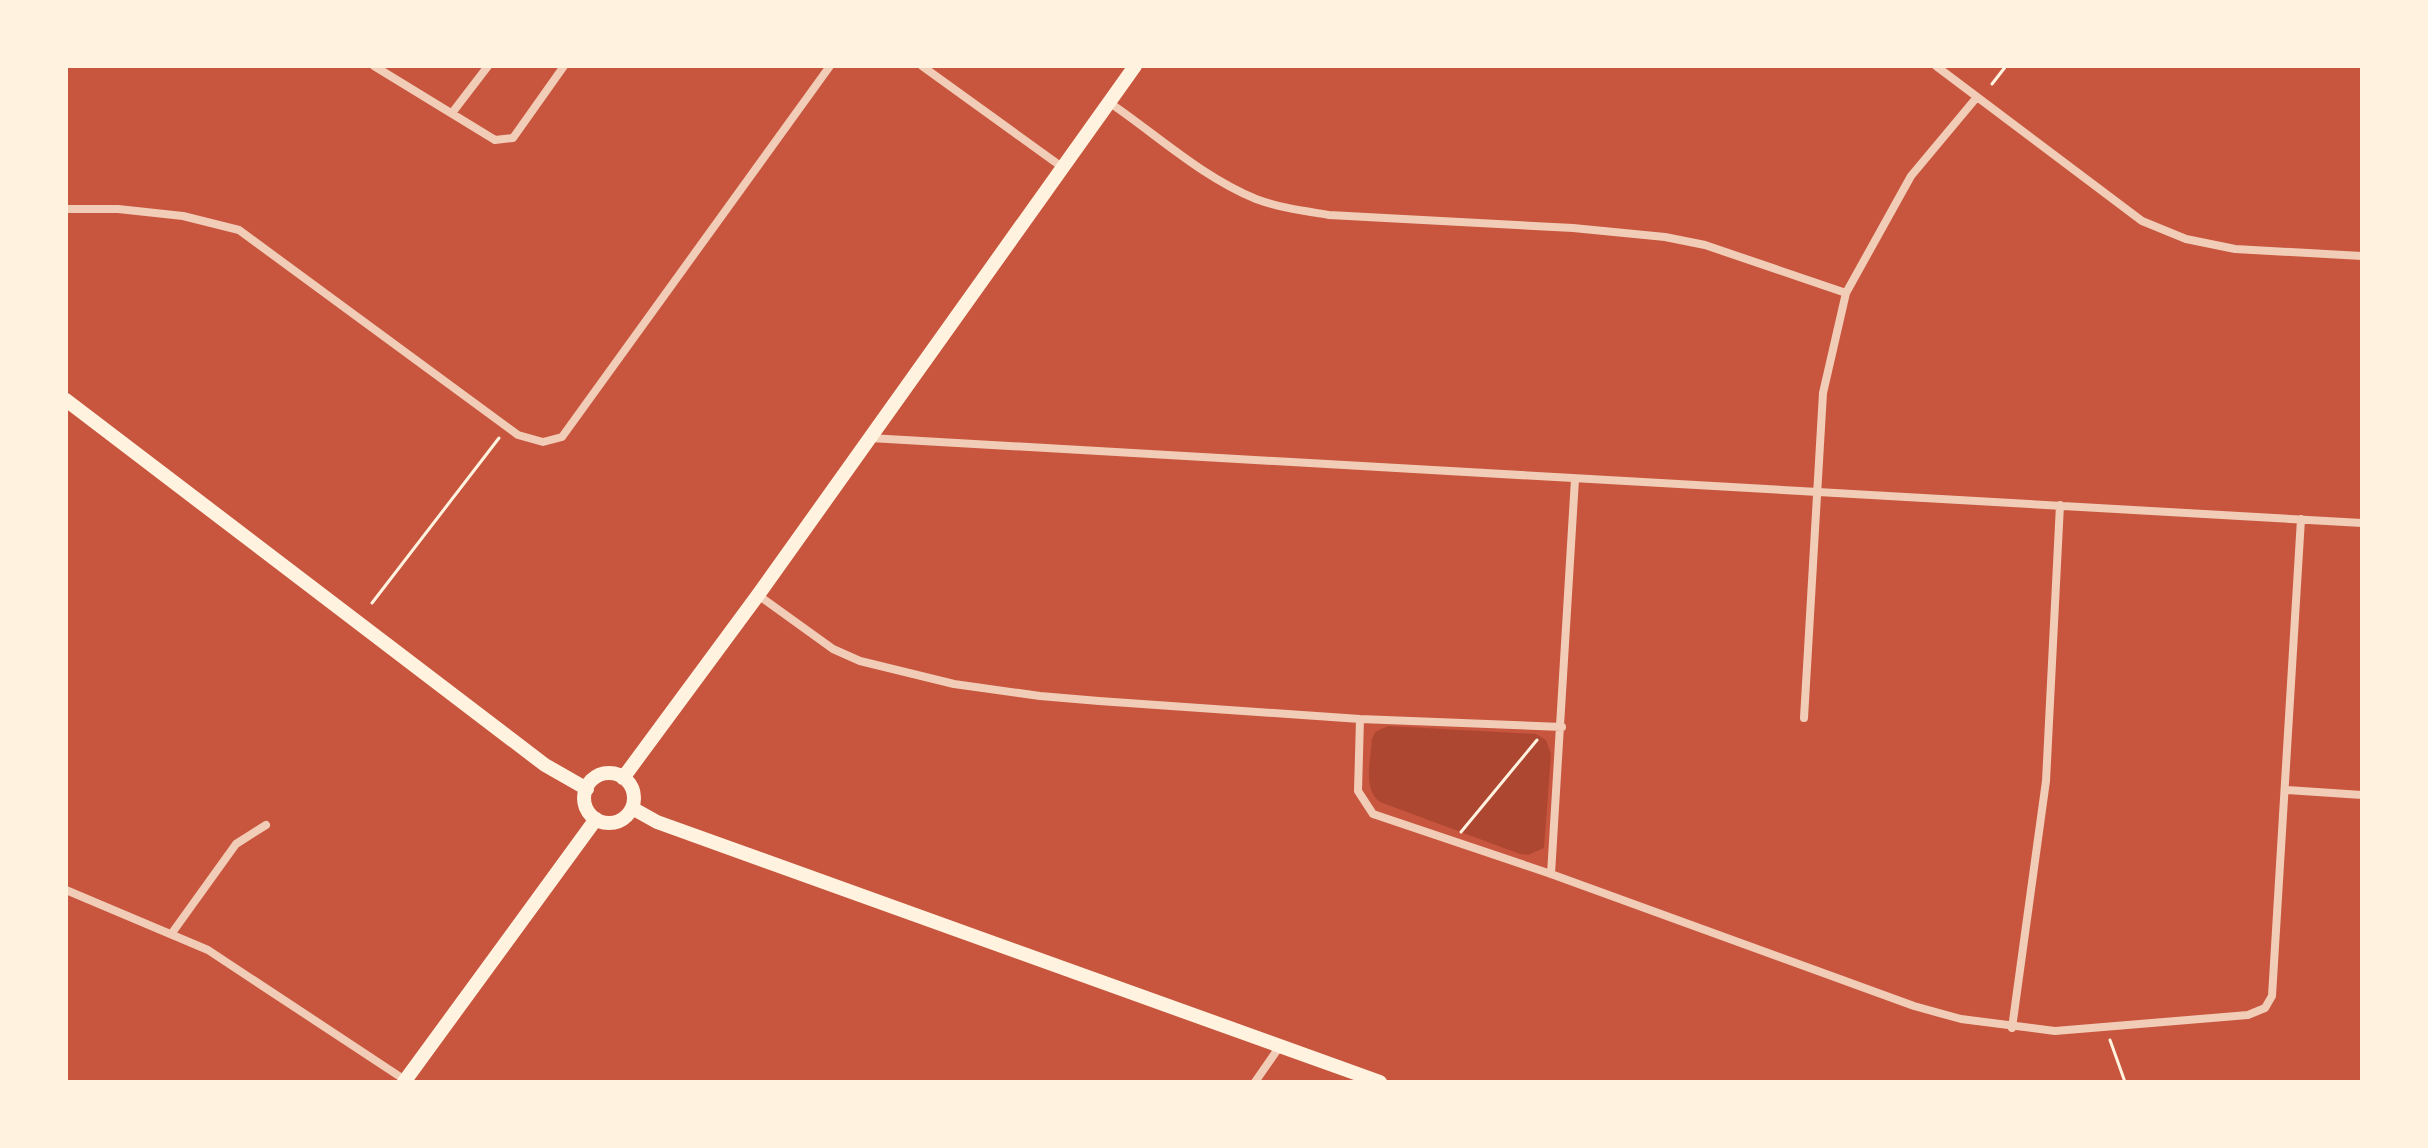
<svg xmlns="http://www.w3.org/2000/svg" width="2428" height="1148" viewBox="0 0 2428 1148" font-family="Quicksand,sans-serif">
  <rect width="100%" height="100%" fill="#c8553d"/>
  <path fill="#ae4732" d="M1388 726 1536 734 1546 740 1551 754 1544 848 1528 855 1520 854 1380 802C1362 789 1371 759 1372 739L1375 732Z"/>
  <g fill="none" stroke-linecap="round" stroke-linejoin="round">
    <path stroke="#fff3e0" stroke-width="3" d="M1992 84 2006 66
      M372 603 499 438
      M1461 832 1537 740
      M2110 1040 2125 1082"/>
    <path stroke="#f1ccb7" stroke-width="8" d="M374 66 495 140 513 138 564 66
      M922 66 1062 167
      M1936 66 2142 221 2186 239 2235 249 2362 256
      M1110 103C1157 135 1202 177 1256 199 1280 208 1305 211 1329 215L1573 228 1665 237 1705 245 1846 293
      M452 113 488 66
      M66 209H118L183 216 239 230 518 435 543 442 562 437 830 66
      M870 438 2362 523
      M758 595 833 649 860 661 954 684 1040 696 1099 701 1360 719 1562 727
      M1804 718 1823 393 1846 293 1911 176 1977 97
      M1360 719 1358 791 1373 814 1551 874 1914 1006 1961 1019 2055 1031 2248 1015 2265 1008 2272 996 2301 519
      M2287 790 2362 795
      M1551 874 1575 479
      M66 890 208 950 405 1080
      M172 933 236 844 266 825
      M2012 1028 2046 781 2060 505
      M1255 1082 1280 1046"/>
    <path stroke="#fff3e0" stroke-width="14" d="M66 400 545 765 587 789
      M584 798a25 25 0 1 1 50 0a25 25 0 1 1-50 0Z
      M623 778 758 595 1135 66
      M632 808 657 822 1380 1082
      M404 1082 596 819"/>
  </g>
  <rect width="2428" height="1148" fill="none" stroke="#fff3e0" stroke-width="136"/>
</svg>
